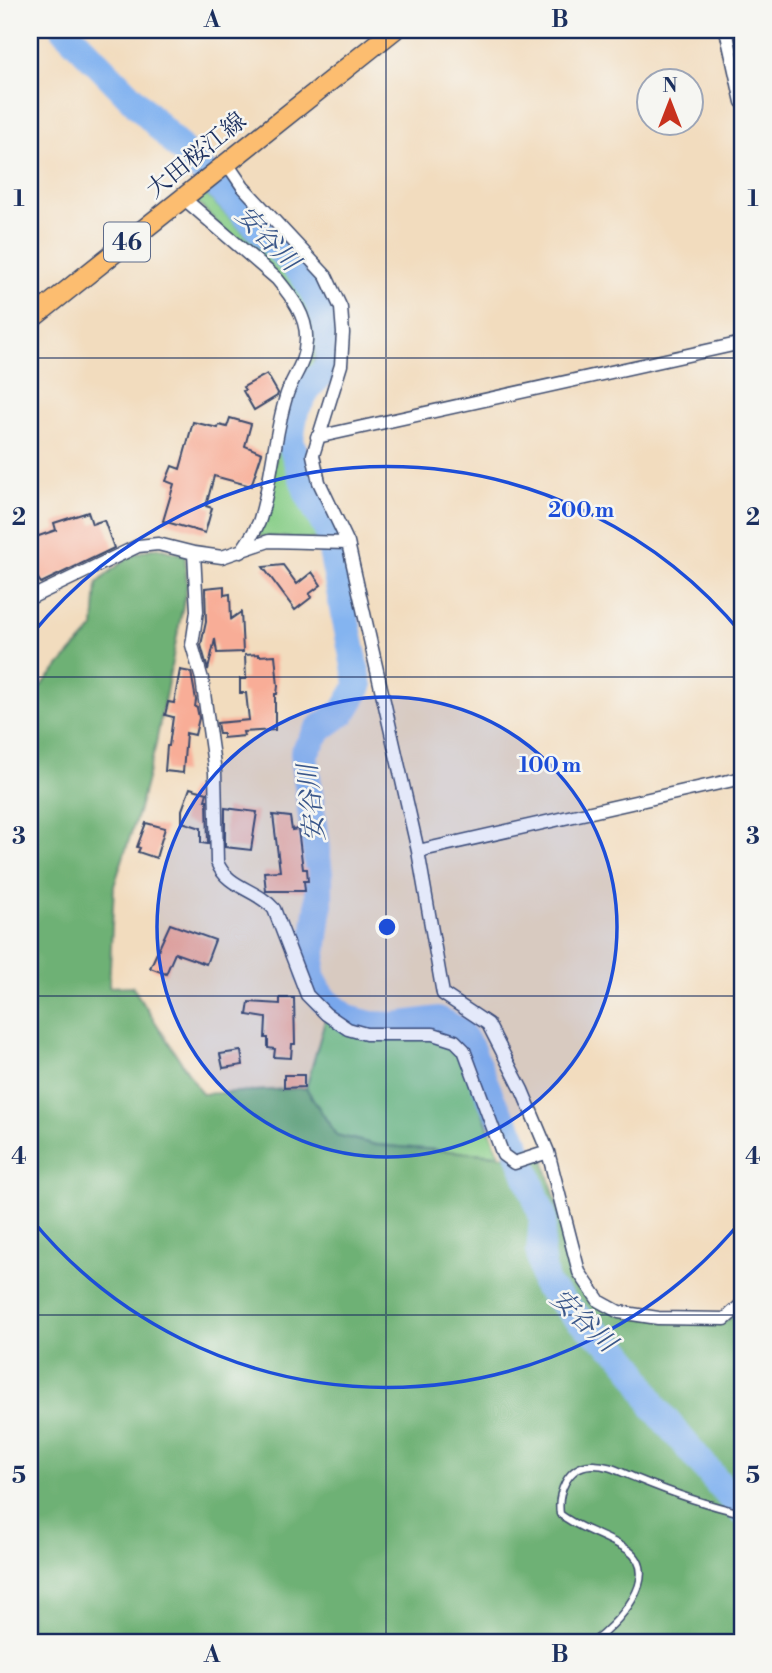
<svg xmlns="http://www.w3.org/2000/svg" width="772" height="1673" viewBox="0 0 772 1673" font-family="'Libre Bodoni','Noto Serif JP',serif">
  <rect width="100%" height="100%" fill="#f6f6f2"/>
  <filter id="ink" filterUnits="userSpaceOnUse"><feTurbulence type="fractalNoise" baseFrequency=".0143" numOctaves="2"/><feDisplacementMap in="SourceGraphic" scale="14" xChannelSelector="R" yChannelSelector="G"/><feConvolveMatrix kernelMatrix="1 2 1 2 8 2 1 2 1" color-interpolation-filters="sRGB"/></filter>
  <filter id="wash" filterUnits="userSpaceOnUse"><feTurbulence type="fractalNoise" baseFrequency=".00686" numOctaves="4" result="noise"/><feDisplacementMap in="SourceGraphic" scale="28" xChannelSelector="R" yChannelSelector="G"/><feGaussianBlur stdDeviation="1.57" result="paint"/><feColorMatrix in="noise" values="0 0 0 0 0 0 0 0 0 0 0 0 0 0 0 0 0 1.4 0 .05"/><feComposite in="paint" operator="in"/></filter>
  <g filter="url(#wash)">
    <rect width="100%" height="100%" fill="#f2dcbe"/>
    <path fill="#88ce88" stroke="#527e73" stroke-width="2" d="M204 192 267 256 283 268 302 287 315 315 318 336 315 359 306 382 294 401 285 439 294 459 299 483 323 540 258 536 289 399 305 371 310 348 306 315 196 201Z
      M326 1017 344 1032 437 1037 458 1048 499 1155 376 1145 336 1135 306 1088Z"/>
    <path fill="#6eb174" stroke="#447069" stroke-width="2" d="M157 548 185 555 187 585 155 748 139 809 114 886 109 987 132 986 202 1094 306 1088 336 1135 376 1145 544 1159 577 1275 599 1307 724 1322 742 1309V1643H30V686L40 687 94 628 97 583C116 567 131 551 157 548Z"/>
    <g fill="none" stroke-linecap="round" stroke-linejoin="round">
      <path stroke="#84b4f0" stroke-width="28" d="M65 30 303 274C323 308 330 325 330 366L310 385 295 410 290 440 308 493 328 531 359 686 344 711 319 729 304 753 319 874V905L310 975 323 999 348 1019 371 1025 394 1026 438 1020 459 1031 470 1048 493 1103 512 1134 543 1217 540 1253 545 1284 579 1319 620 1352 633 1368 655 1408 742 1511"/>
    </g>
    <g id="blocks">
      <path fill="#f8ad97" d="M267 374 278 393 277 396 254 410 243 391 245 390 243 387Z
        M230 418 251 424 245 446 262 453 251 486 214 476 206 506 212 508 205 533 163 521 174 484 166 481 172 466 180 469 193 422 218 428 219 425 227 427Z
        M88 512 92 524 104 520 114 548 41 583 34 573 30 577V539L56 530 54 523Z
        M283 565 297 584 312 572 321 585 309 594 312 597 295 610 263 567Z
        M224 586V595L230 594 231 619 241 612 243 652 217 653 215 639 208 670 201 645 206 622 205 588Z
        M259 654V656L275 655 278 686 277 694H275V730L243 732 244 736 223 738V734H219L217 723 249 720 246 693H240V679H246L245 655Z
        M180 670 191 672 196 700 195 707 197 708 199 718 195 735 186 733 183 773 165 771 167 746H169L173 717 165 715 168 702 174 703Z
        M190 788 207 793 205 800H207L208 844 201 843V828L182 822V810Z
        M225 808 257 812 251 850 225 847Z
        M273 815 290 817 292 830 298 829 303 869H307L308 881H304L305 891H266L264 872 280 871Z
        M146 823 165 828 156 858 138 852 140 848 137 847Z
        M170 924 215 940 206 964 175 953 166 974 150 968Z
        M280 998H294L295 1044H292L291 1058 274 1057 275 1049 268 1048V1038H265L266 1018 247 1015 249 1002 280 1004Z
        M241 1051 243 1065 223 1068 220 1054Z
        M284 1075H304V1087L284 1088Z"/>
    </g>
  </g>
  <g filter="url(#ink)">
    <use href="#blocks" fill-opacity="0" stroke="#3b496c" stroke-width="2"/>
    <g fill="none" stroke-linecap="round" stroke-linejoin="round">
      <defs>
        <path id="service" d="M592 1643C615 1626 664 1576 628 1550 607 1536 580 1530 560 1514 557 1494 567 1466 591 1465 609 1464 622 1473 638 1479 672 1493 707 1505 742 1513"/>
        <path id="minor" d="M726 30 742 102
          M226 162 243 187 326 276 341 308 343 333 341 365 313 455 319 482 348 543 418 851 443 994 488 1024 522 1090 548 1152 579 1272 599 1301 619 1312 658 1318 725 1319 742 1304
          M182 197 277 279C291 296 308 317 306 341 305 366 292 376 286 397 274 437 272 479 260 519 257 530 247 542 241 552
          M317 437 742 343
          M194 553 222 557 269 541 348 543
          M30 598 138 546 158 544 194 553 197 611 192 645 202 679 215 772 217 862C227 888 257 889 274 909L307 995 326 1014 348 1029 366 1034H433L455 1041 464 1050 503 1155 514 1163 548 1152
          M418 851 742 778"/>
        <path id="primary" d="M30 320 394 30"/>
      </defs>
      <use href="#service" stroke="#3b496c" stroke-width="9"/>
      <use href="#minor" stroke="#3b496c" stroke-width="15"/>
      <use href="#primary" stroke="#3b496c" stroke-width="22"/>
      <use href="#service" stroke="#fff" stroke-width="6"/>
      <use href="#minor" stroke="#fff" stroke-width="12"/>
      <use href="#primary" stroke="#fcbd6f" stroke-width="19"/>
    </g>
  </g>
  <path fill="none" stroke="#1b2f5e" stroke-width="2" stroke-opacity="0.55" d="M386 30V1643M30 358H742M30 677H742M30 996H742M30 1315H742"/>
  <circle cx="387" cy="927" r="230" fill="#1d4ed8" fill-opacity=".12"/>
  <g fill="none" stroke="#1d4ed8" stroke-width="3.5">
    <circle cx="387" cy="927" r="230"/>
    <path d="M742 1220A460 460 0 0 1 32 1220M32 634A460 460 0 0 1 742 634"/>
  </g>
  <g text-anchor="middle" stroke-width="5" stroke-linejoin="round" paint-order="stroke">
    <rect fill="#f6f6f2" stroke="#5d6b8a" stroke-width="2" x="104" y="222.5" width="46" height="39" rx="5"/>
    <g font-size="23" font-weight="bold" fill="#1b2f5e">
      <text x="127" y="250">46</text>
    </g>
    <g font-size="24" fill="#1b2f5e" stroke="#f6f6f2">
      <text transform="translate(196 155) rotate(-39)" y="8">大田桜江線</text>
    </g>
    <g font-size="26" font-style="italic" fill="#3a578a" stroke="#f6f6f2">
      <text transform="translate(268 238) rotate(46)" y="9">安谷川</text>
      <text transform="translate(311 803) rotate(-96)" y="9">安谷川</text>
      <text transform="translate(584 1320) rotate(43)" y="9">安谷川</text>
    </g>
  </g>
  <circle cx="387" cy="927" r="10" fill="#1d4ed8" stroke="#f6f6f2" stroke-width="3.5"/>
  <g font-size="21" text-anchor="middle" font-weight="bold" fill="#1d4ed8" stroke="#f6f6f2" stroke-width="5" stroke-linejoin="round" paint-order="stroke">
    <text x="581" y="517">200 m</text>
    <text x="550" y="772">100 m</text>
  </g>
  <rect width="772" height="1673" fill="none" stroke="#f6f6f2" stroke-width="77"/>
  <g transform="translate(670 102)"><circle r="33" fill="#f6f6f2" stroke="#9ea6b7" stroke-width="2"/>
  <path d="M0-5L12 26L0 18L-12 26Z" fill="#c8321e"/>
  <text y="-10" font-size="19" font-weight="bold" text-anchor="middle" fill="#1b2f5e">N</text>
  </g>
  <rect x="38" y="38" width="696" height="1596" fill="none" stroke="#1b2f5e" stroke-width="2.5"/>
  <g font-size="23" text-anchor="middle" font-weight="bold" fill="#1b2f5e">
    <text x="212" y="27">A</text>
    <text x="560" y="27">B</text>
    <text x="19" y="206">1</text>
    <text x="753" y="206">1</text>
    <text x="19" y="525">2</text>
    <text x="753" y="525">2</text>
    <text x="19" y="844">3</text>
    <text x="753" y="844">3</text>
    <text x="19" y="1164">4</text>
    <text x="753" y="1164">4</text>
    <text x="19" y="1483">5</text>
    <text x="753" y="1483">5</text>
    <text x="212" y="1662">A</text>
    <text x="560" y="1662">B</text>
  </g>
</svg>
